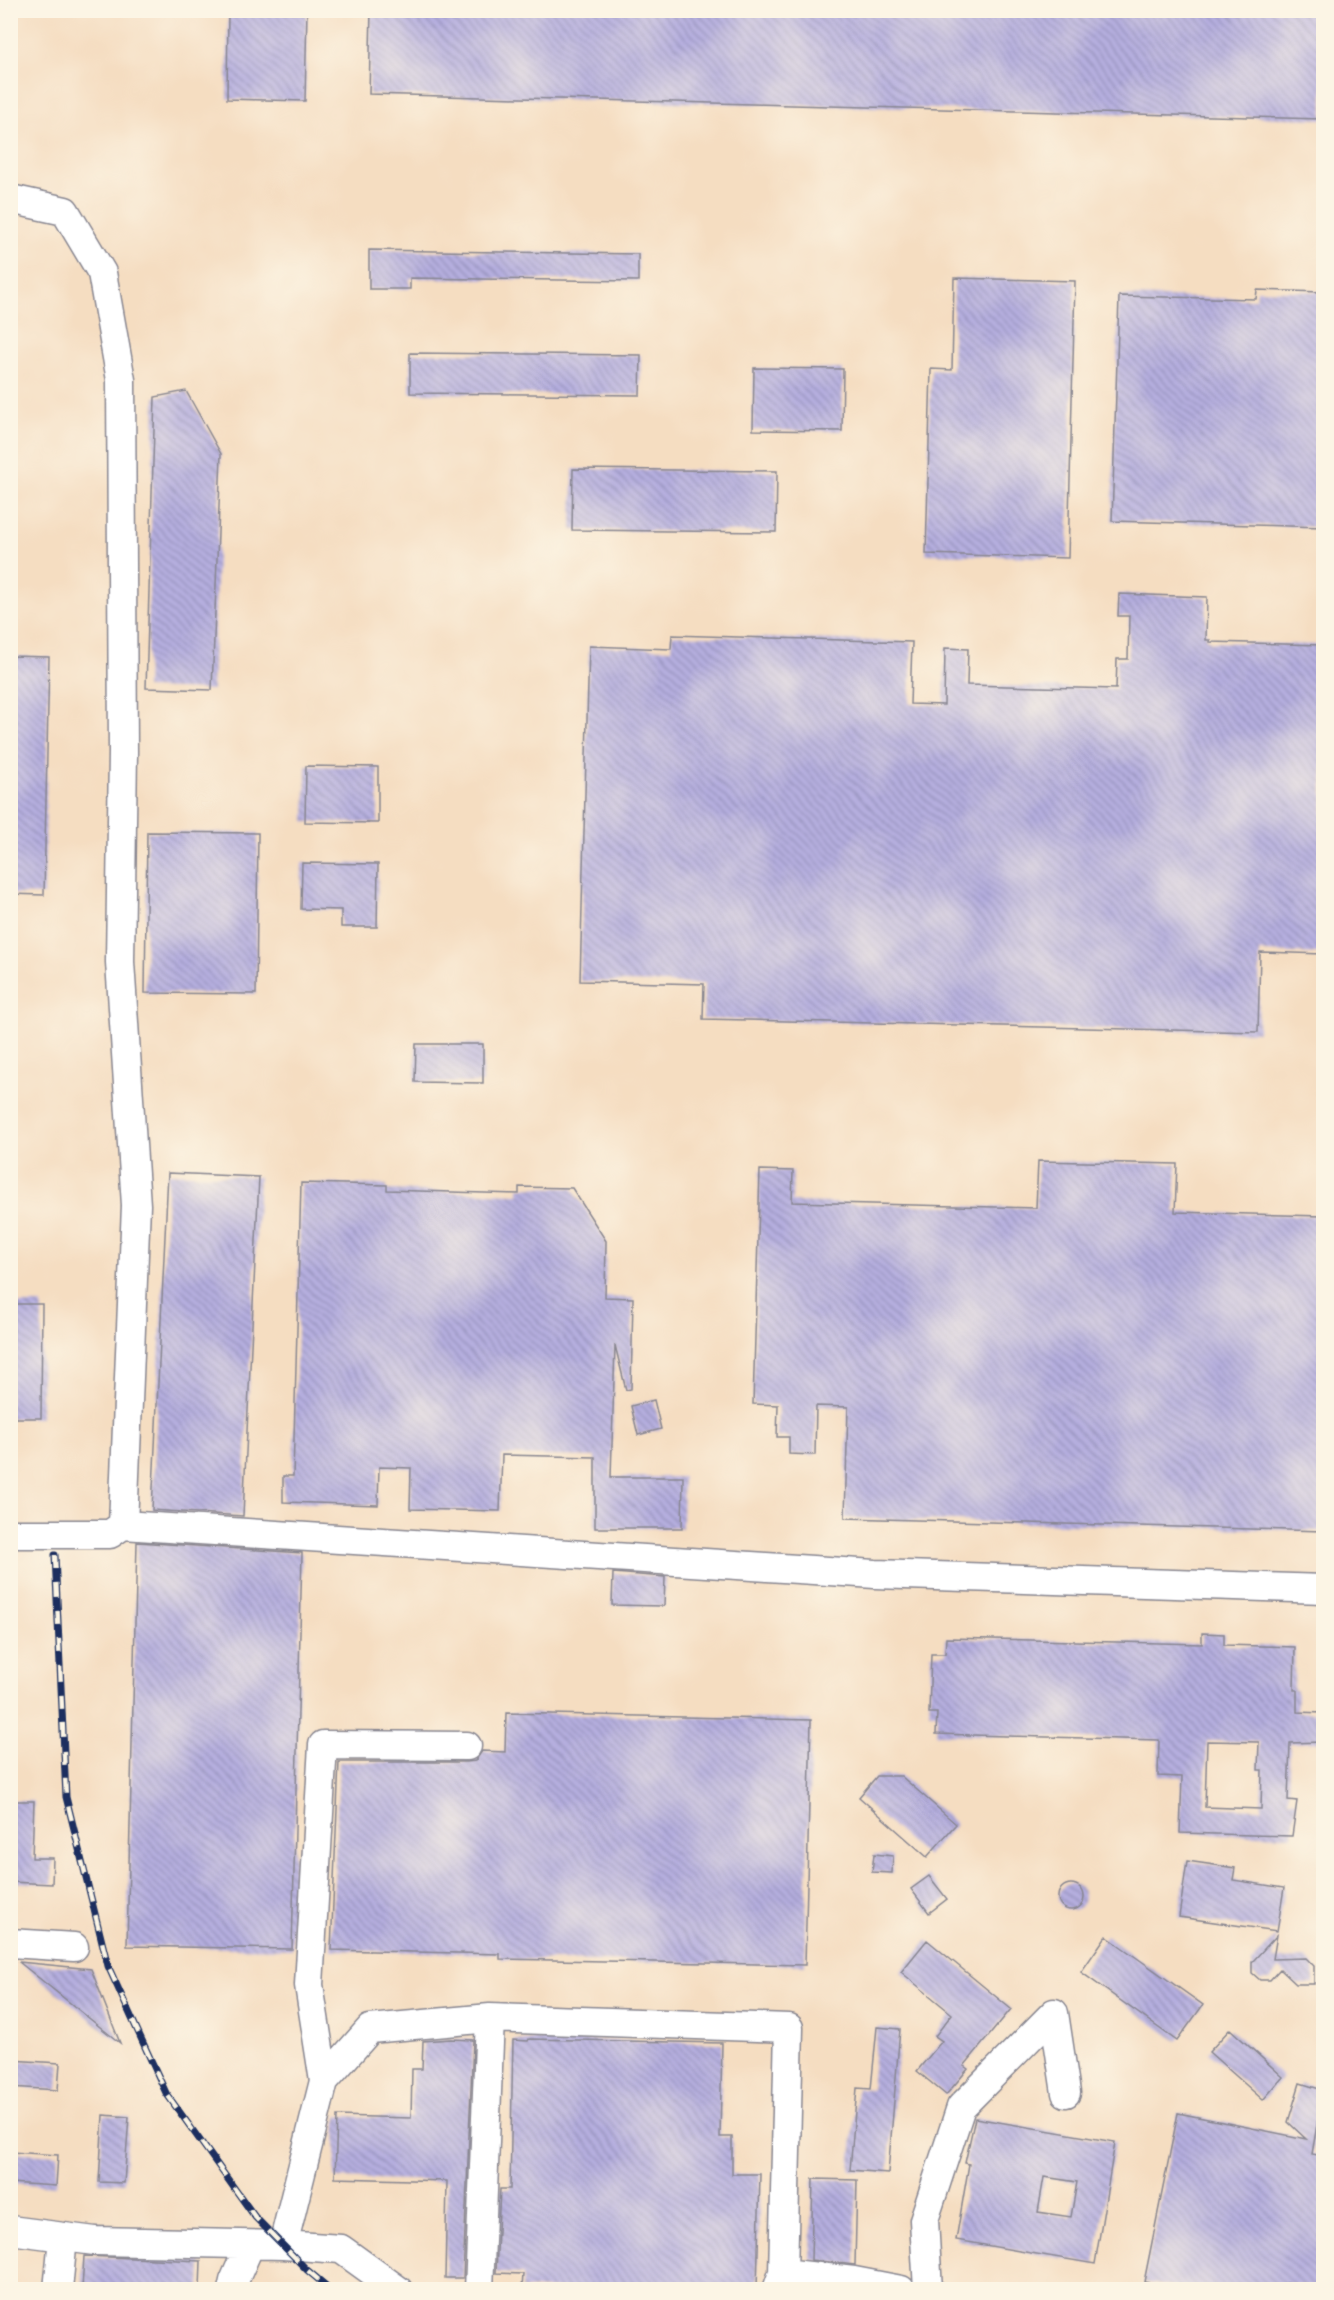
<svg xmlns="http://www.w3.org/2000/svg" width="1334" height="2300" viewBox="0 0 1334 2300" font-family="Pangolin,sans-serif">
  <defs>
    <pattern id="building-back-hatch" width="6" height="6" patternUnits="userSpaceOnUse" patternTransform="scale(1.5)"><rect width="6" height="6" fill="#b6afdf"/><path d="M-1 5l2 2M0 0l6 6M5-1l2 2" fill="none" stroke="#938fb8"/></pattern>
  </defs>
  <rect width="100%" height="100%" fill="#fcf5e5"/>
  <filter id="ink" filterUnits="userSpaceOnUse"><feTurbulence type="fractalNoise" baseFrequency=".0167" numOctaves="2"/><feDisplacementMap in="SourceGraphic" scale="12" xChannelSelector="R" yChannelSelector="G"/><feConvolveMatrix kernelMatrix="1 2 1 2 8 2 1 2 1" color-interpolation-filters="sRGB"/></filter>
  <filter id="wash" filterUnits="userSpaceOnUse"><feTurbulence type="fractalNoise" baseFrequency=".008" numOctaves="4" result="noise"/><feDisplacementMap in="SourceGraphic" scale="24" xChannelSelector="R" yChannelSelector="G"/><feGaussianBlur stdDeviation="1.35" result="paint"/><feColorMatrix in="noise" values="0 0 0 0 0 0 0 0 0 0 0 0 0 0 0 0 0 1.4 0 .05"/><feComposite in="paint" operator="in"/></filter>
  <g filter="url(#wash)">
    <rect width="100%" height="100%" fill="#f5ddc1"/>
    <g id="blocks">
      <path fill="url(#building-back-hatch)" fill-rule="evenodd" d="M228 10H307L305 101 227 99Z
        M371 10H1323V119L369 94Z
        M369 250 638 254V281L410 278V289H369Z
        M954 278 1075 281 1068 558 926 554 931 369 952 370Z
        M1257 290 1323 292V527L1112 521 1119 296 1256 299Z
        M410 353 641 355 640 395 410 393Z
        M754 368 843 369 842 431 753 430Z
        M186 391 221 454 212 690 146 688 155 397Z
        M573 469 777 471 776 532 572 530Z
        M1119 594 1207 597 1206 640H1210V642L1323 645V954L1260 952 1258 1032 703 1019 704 984 580 981 589 646 671 649 672 635 912 642 910 704 944 705 945 648 968 649 967 685 1116 689 1117 659H1128L1129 616H1118Z
        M10 656 49 657 44 895 10 894Z
        M306 766 378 767V823L305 822Z
        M147 832 258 833 256 994 145 993Z
        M302 863 378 864 377 927H341V910L301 909Z
        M416 1044H483V1083L415 1082Z
        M1038 1161 1177 1164 1175 1212 1323 1216V1531L845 1518 848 1407 816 1406 815 1455 789 1454V1437H777L778 1405 753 1404 760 1170 793 1171 792 1202 1036 1208Z
        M168 1173 259 1177 243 1516 152 1510Z
        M301 1183 387 1185V1190L519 1194V1187L572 1188 606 1241 605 1297 633 1298 631 1389 626 1390 615 1345 611 1477H683L682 1528H595V1457L502 1455 500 1511 410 1509 411 1468 379 1467 378 1505 283 1502V1476H293Z
        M10 1304H42L41 1418H10Z
        M654 1400 661 1429 638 1435 631 1406Z
        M137 1542 302 1553 292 1949 127 1946Z
        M613 1573 665 1577 664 1606 612 1605Z
        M1202 1633 1224 1634V1645L1295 1647 1294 1690H1297V1712L1323 1713V1742L1290 1743 1288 1800 1297 1801 1292 1836 1180 1833 1182 1777 1158 1776 1159 1740 936 1734 937 1713H929L931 1654H945L946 1638 1202 1644ZM1207 1741 1259 1742 1258 1770H1262L1261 1809 1205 1807Z
        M506 1713 811 1720 805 1965 500 1959V1954L331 1950 339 1762H467L475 1761 482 1751 505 1752Z
        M877 1776H901L956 1824 927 1857 859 1797Z
        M10 1801H34L32 1858H53L52 1884 10 1882Z
        M874 1854 893 1856 892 1873 872 1872Z
        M1187 1861 1235 1868 1233 1880 1284 1888 1277 1931 1179 1917Z
        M929 1876 947 1899 929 1913 911 1889Z
        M1058 1897a13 13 0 1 1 26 0a13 13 0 1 1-26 0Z
        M1277 1935 1273 1959 1306 1958 1314 1966V1984H1296L1280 1969 1270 1980H1260L1252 1973V1962Z
        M1106 1936 1203 2005 1177 2041 1081 1972Z
        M927 1940 1011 2009 964 2066 968 2069 946 2095 917 2071 942 2041 935 2036 952 2014 901 1972Z
        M19 1962 91 1969 120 2043Z
        M877 2027 900 2029 888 2173 850 2170 857 2088 871 2089Z
        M1230 2029 1283 2077 1263 2100 1209 2052Z
        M451 2039 473 2040 463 2278H445L447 2181 335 2178 337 2116 411 2118 412 2069H422L423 2041Z
        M529 2039 722 2043 720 2137H732V2174H760L757 2289H522L523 2274 496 2273 500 2189H510L513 2040 528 2041Z
        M10 2060 60 2063 58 2090 10 2087Z
        M1300 2083 1323 2090V2120L1318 2119 1312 2154 1323 2156V2289L1287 2283 1286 2289H1181L1144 2282 1178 2113 1306 2139 1288 2122Z
        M103 2115 129 2117 124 2183 99 2182Z
        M975 2118 1115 2142 1095 2264 956 2240 969 2164 965 2163ZM1044 2177 1077 2182 1071 2217 1038 2212Z
        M10 2152 58 2155 56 2186 10 2183Z
        M813 2179 857 2180 855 2265 811 2260Z
        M84 2256 201 2261 200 2289H82Z"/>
    </g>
  </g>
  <g filter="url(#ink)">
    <use href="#blocks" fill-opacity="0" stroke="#888690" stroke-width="1.5"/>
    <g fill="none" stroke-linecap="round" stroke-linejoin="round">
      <defs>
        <path id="minor" d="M10 199 65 211 102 273 121 380 123 752 120 962 136 1205 123 1525 875 1574 1324 1589
          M10 1534H110L123 1525
          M10 1943 74 1947
          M324 2081 309 1985 323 1745 467 1746
          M10 2230 95 2241 283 2245 324 2081 370 2029 490 2018
          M283 2245 341 2249 398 2290
          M783 2273 854 2281 901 2290
          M58 2290 63 2237
          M232 2290 234 2281 250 2245
          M479 2290 490 2018 789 2028 783 2273 777 2290
          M928 2290 924 2220 961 2107 1054 2013 1066 2093"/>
      </defs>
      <use href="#minor" stroke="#888690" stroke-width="31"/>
      <use href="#minor" stroke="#fff" stroke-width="28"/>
      <defs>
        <path id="rail" d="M55 1555 66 1797 108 1966 166 2093 255 2217 307 2270 331 2290"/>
      </defs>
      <use href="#rail" stroke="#1b2f5e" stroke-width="7"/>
      <use href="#rail" stroke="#fcf5e5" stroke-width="4.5" stroke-dasharray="14" stroke-linecap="butt"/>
    </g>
  </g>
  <rect width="1334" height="2300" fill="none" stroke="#fcf5e5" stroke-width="36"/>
</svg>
